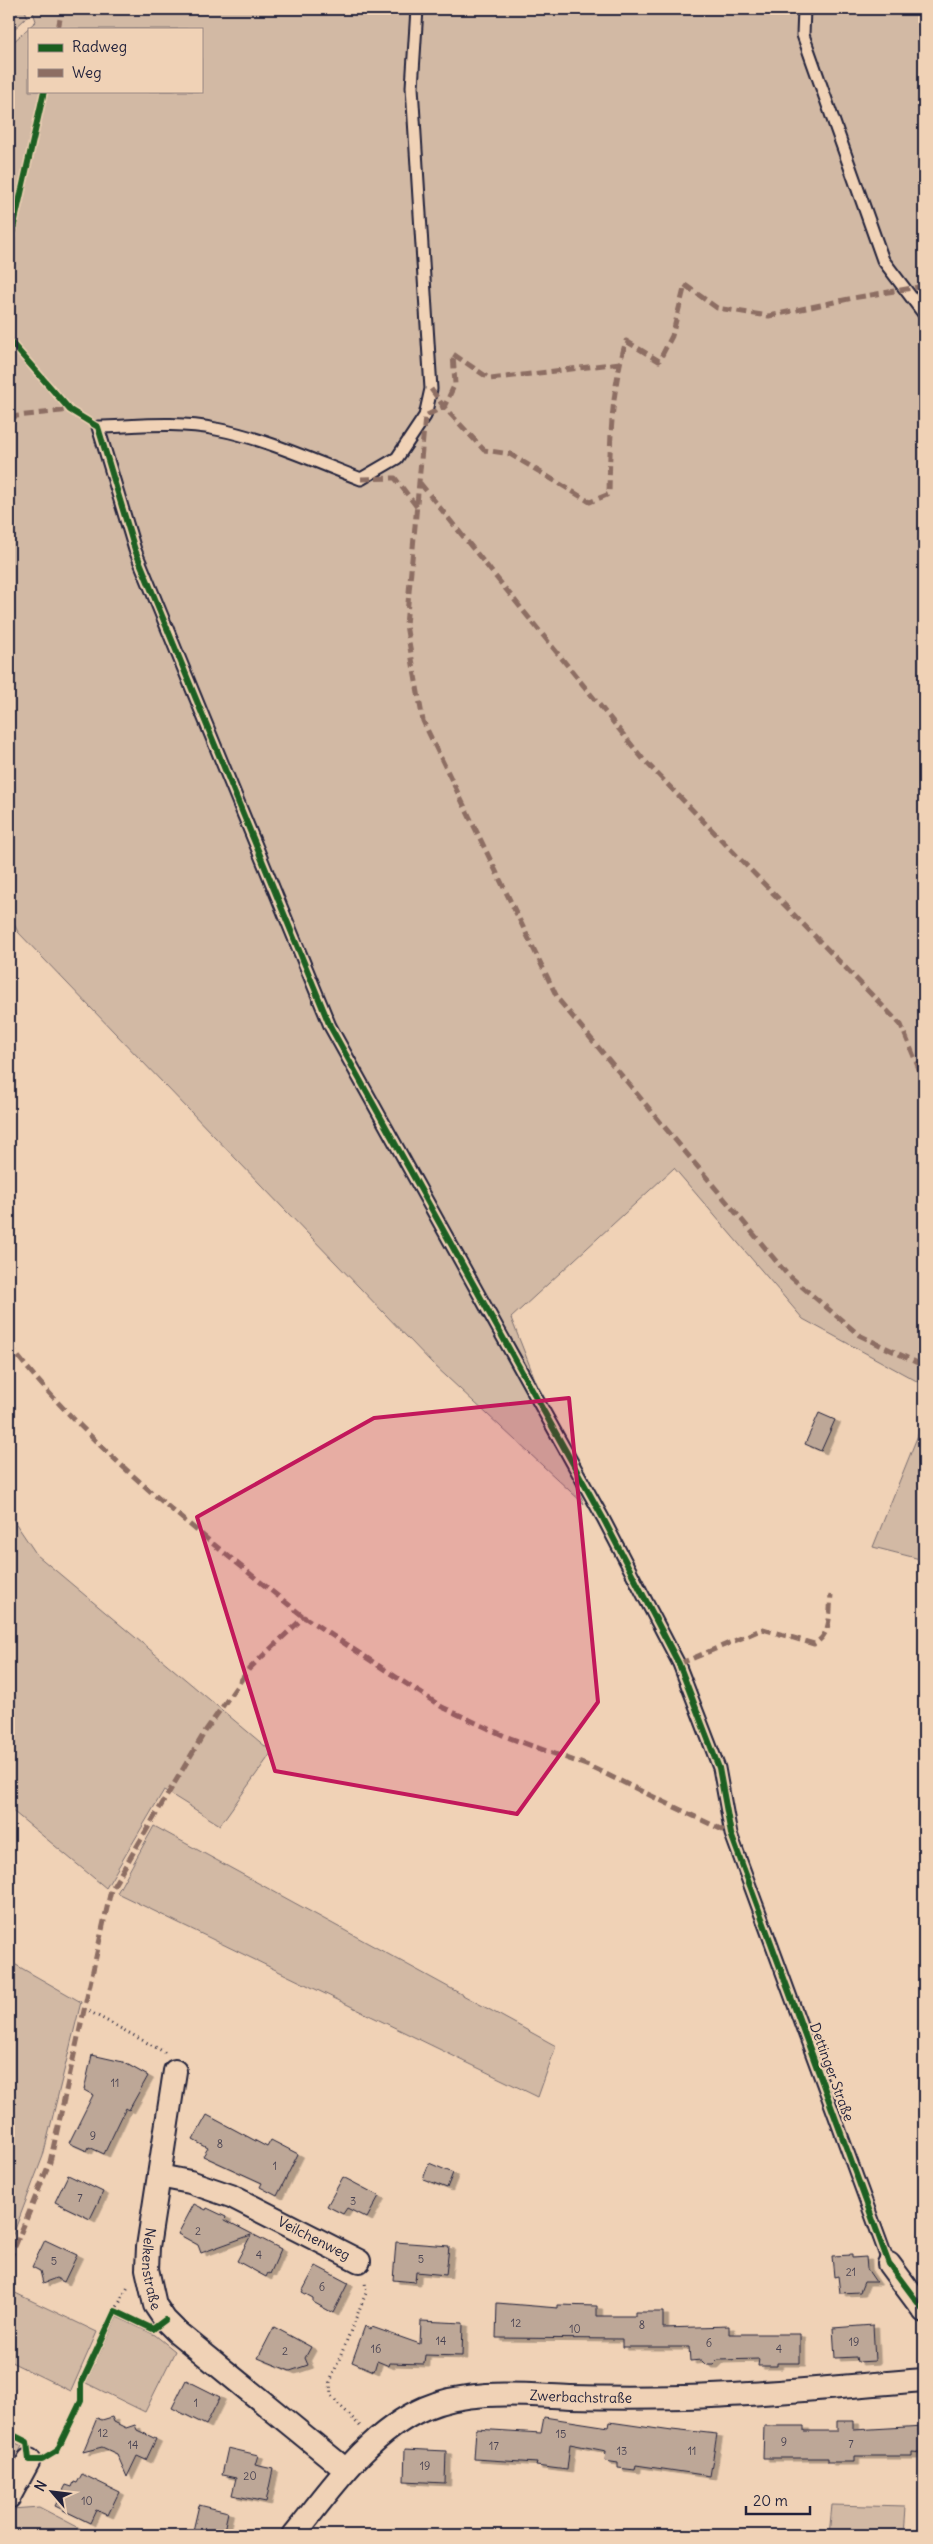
<svg xmlns="http://www.w3.org/2000/svg" width="933" height="2544" viewBox="0 0 933 2544" font-family="Delius,sans-serif">
  <defs>
    <filter id="shadow"><feDropShadow dx="5.5" dy="3" stdDeviation="0" flood-color="#0004"/></filter>
  </defs>
  <rect width="100%" height="100%" fill="#f0d2b6"/>
  <filter id="ink" filterUnits="userSpaceOnUse"><feTurbulence type="fractalNoise" baseFrequency=".02" numOctaves="2"/><feDisplacementMap in="SourceGraphic" scale="10" xChannelSelector="R" yChannelSelector="G"/><feConvolveMatrix kernelMatrix="1 2 1 2 8 2 1 2 1" color-interpolation-filters="sRGB"/></filter>
  <g filter="url(#ink)">
    <path fill="#d2b9a4" stroke="#7a6e70" fill-rule="evenodd" d="M9 9H25L27 17 9 34Z
      M32 9H924V1385L803 1319 674 1168 511 1318 584 1504 433 1364 18 932 9 914V46L36 21ZM29 29H201V91H29Z
      M924 1420V1560L873 1547Z
      M12 1518 37 1555 272 1752 220 1825 164 1790 106 1888 9 1808V1521Z
      M154 1826 556 2046 538 2097 117 1893Z
      M9 1961 81 2002 43 2156 9 2245Z
      M9 2290 97 2332 71 2391 9 2361Z
      M117 2317 155 2335 175 2351 145 2412 86 2383Z
      M9 2440 22 2446 9 2472Z
      M832 2505 905 2507 903 2535H829Z
      M39 2507 93 2535H9V2516L12 2509Z"/>
    <path fill="#bda797" stroke="#22223b" filter="url(#shadow)" d="M819 1413 835 1420 821 1451 805 1444Z
      M92 2055 123 2062 148 2076 129 2110 126 2108 104 2154 89 2147 87 2151 69 2143 93 2095 84 2090Z
      M207 2115 267 2147 271 2140 298 2154 277 2196 260 2187 262 2183 203 2156 208 2148 193 2140Z
      M429 2163 453 2173 447 2188 423 2179Z
      M68 2175 103 2192 90 2219 55 2202Z
      M343 2177 379 2196 367 2218 347 2208 343 2214 327 2206Z
      M194 2204 206 2210 207 2208 226 2217 225 2220 281 2249 270 2274 268 2273 266 2277 237 2261 251 2235 201 2253 198 2245 178 2234Z
      M45 2240 77 2255 64 2282 56 2278 43 2283 40 2271 32 2267Z
      M396 2242 449 2246 446 2275 416 2272 415 2282 393 2280Z
      M852 2255V2258L866 2257 867 2269 876 2282H864L860 2292 840 2293 838 2276 834 2277 832 2256Z
      M316 2266 348 2283 333 2313 313 2302V2298L302 2292Z
      M497 2303 558 2308V2305L597 2306V2316H635V2312H663V2328L729 2326V2334H800V2363H777V2366H758L759 2359 718 2360 713 2365H706L701 2360 690 2361 689 2347H622V2339L496 2338Z
      M421 2321 463 2323 462 2356 425 2355 424 2364 390 2363 389 2366 377 2361 374 2371 352 2362 365 2326 371 2329 372 2327 420 2344Z
      M873 2325 875 2361 857 2362 856 2357 835 2358 833 2328Z
      M274 2327 311 2347 305 2358 308 2365 290 2371 258 2358Z
      M186 2380 220 2397 206 2425 172 2408Z
      M112 2417 114 2422 126 2428 135 2425 137 2430 156 2439 146 2460 137 2456 127 2477 117 2454 102 2447 83 2452 97 2418 102 2420Z
      M544 2417 609 2427 610 2422 672 2431V2429L717 2434 710 2476 636 2465 635 2470 618 2468V2463L605 2461 606 2451 570 2444 567 2470 536 2466 537 2463 474 2459 476 2429 541 2433Z
      M837 2421H854V2430L924 2426V2453L912 2452V2456H854V2462H828V2458H763L764 2426H804V2431H837Z
      M228 2448 258 2455 255 2465 273 2469 266 2502 232 2495 236 2478 222 2475Z
      M405 2449 446 2451 445 2483 404 2481Z
      M82 2474 119 2492 108 2515 96 2510 90 2523 55 2506 66 2485 72 2487 74 2482 77 2483Z
      M199 2505 228 2512 223 2535H192Z"/>
    <g fill="none" stroke-linecap="round" stroke-linejoin="round">
      <defs>
        <path id="lane" d="M417 9 412 87 431 389 425 416 397 458 361 479C316 462 264 438 216 429 178 421 136 426 98 427L135 550 330 1026 603 1518 679 1664 719 1768 731 1834 889 2264
          M804 9 803 35 883 260 924 314"/>
        <g id="street">
          <path id="s1" d="M175 2071 148 2247 147 2269 155 2305 165 2320 177 2332 346 2470"/>
          <path id="s2" d="M159 2176 190 2182 231 2196 359 2261"/>
          <path d="M889 2264 924 2311"/>
          <path d="M9 2497 29 2460"/>
          <path id="s3" d="M294 2535C331 2489 368 2433 425 2408 470 2389 522 2395 570 2397 608 2398 646 2398 684 2397 764 2395 844 2386 924 2380"/>
        </g>
      </defs>
      <use href="#lane" stroke="#22223b" stroke-width="15"/>
      <use href="#street" stroke="#22223b" stroke-width="26"/>
      <path stroke="#22223b" stroke-width="3" stroke-dasharray="1 4" stroke-linecap="butt" d="M85 2009 166 2053
        M115 2311 129 2285
        M360 2426 331 2396 330 2382 366 2293 365 2281
        M9 2433 23 2440
        M48 2456 57 2451 81 2401V2384L115 2311 140 2323"/>
      <use href="#lane" stroke="#f0d2b6" stroke-width="11"/>
      <use href="#street" stroke="#f0d2b6" stroke-width="22"/>
      <path stroke="#8d6e63" stroke-width="5" stroke-dasharray="10 5" stroke-linecap="butt" d="M58 29 62 9
        M620 363 490 379 453 354 455 384 444 407 425 416 406 625 423 721 558 999 786 1273 859 1335 924 1366
        M431 389 444 407 484 450 510 454 590 502 609 494C610 443 611 391 626 341L659 361 672 336 685 285 717 308 769 316 853 298 924 286
        M9 417 70 410
        M361 479 395 478 417 507
        M420 483 643 759 901 1025 924 1081
        M9 1345C91 1451 200 1533 304 1617
        M679 1664 763 1629 814 1644C832 1634 829 1614 831 1595
        M9 2261 50 2162 111 1890 206 1730 249 1669 304 1617 442 1707 507 1737 589 1766 731 1834"/>
      <defs>
        <path id="cycleway" d="M44 91 11 238 9 340 70 410 98 427 135 550 330 1026 603 1518 679 1664 719 1768 731 1834 889 2264 924 2311
          M9 2433 27 2442 29 2460H42L57 2451 81 2401V2384L115 2311 153 2329 165 2320"/>
      </defs>
      <use href="#cycleway" stroke="#f0d2b6" stroke-width="9"/>
      <use href="#cycleway" stroke="#1b5e20" stroke-width="6"/>
    </g>
  </g>
  <path fill="#c2185b" fill-opacity="0.2" stroke="#c2185b" stroke-width="4" stroke-linejoin="round" d="M569 1398 598 1702 517 1814 275 1771 197 1517 374 1418Z"/>
  <g text-anchor="middle" stroke-width="4.5" stroke-linejoin="round" paint-order="stroke">
    <g font-size="11" fill="#494352">
      <text x="115" y="2087">11</text>
      <text x="93" y="2140">9</text>
      <text x="220" y="2148">8</text>
      <text x="275" y="2170">1</text>
      <text x="80" y="2202">7</text>
      <text x="353" y="2205">3</text>
      <text x="198" y="2235">2</text>
      <text x="259" y="2259">4</text>
      <text x="421" y="2263">5</text>
      <text x="54" y="2265">5</text>
      <text x="851" y="2276">21</text>
      <text x="322" y="2291">6</text>
      <text x="516" y="2327">12</text>
      <text x="642" y="2329">8</text>
      <text x="575" y="2333">10</text>
      <text x="441" y="2345">14</text>
      <text x="854" y="2346">19</text>
      <text x="709" y="2347">6</text>
      <text x="376" y="2353">16</text>
      <text x="779" y="2353">4</text>
      <text x="285" y="2355">2</text>
      <text x="196" y="2407">1</text>
      <text x="103" y="2437">12</text>
      <text x="561" y="2438">15</text>
      <text x="784" y="2446">9</text>
      <text x="851" y="2448">7</text>
      <text x="133" y="2449">14</text>
      <text x="494" y="2450">17</text>
      <text x="622" y="2455">13</text>
      <text x="692" y="2455">11</text>
      <text x="425" y="2470">19</text>
      <text x="250" y="2480">20</text>
      <text x="87" y="2505">10</text>
    </g>
    <g font-size="14" fill="#22223b" stroke="#f0d2b6">
      <text transform="translate(832 2072) rotate(70)" y="5">Dettinger Straße</text>
      <text dy="5" stroke="none"><textPath href="#s2" startOffset="168">Veilchenweg</textPath></text>
      <text dy="5" stroke="none"><textPath href="#s1" startOffset="200">Nelkenstraße</textPath></text>
      <text dy="5" stroke="none"><textPath href="#s3" startOffset="342">Zwerbachstraße</textPath></text>
    </g>
  </g>
  <rect width="933" height="2544" fill="none" stroke="#f0d2b6" stroke-width="30"/>
  <rect x="15" y="15" width="903" height="2514" fill="none" stroke="#22223b" stroke-width="2" filter="url(#ink)"/>
  <rect x="28" y="28" width="175" height="65" fill="#f0d2b6" stroke="#9e8c85"/>
  <rect x="38" y="44" width="25" height="8" fill="#1b5e20" stroke="#9e8c85"/>
  <text x="72" y="52" font-size="15" fill="#22223b">Radweg</text>
  <rect x="38" y="69" width="25" height="8" fill="#8d6e63" stroke="#9e8c85"/>
  <text x="72" y="78" font-size="15" fill="#22223b">Weg</text>
  <g transform="translate(52 2492) rotate(298)" stroke="#f0d2b6" stroke-width="4" paint-order="stroke">
  <path d="M0-4L9 19L0 12L-9 19Z" fill="#22223b"/>
  <text y="-8" font-size="14" font-weight="bold" text-anchor="middle" fill="#22223b">N</text>
  </g>
  <path d="M746 2506v8h64v-8" fill="none" stroke="#22223b" stroke-width="2.5"/>
  <text x="753" y="2506" font-size="15" fill="#22223b" stroke="#f0d2b6" stroke-width="4" paint-order="stroke">20 m</text>
</svg>
